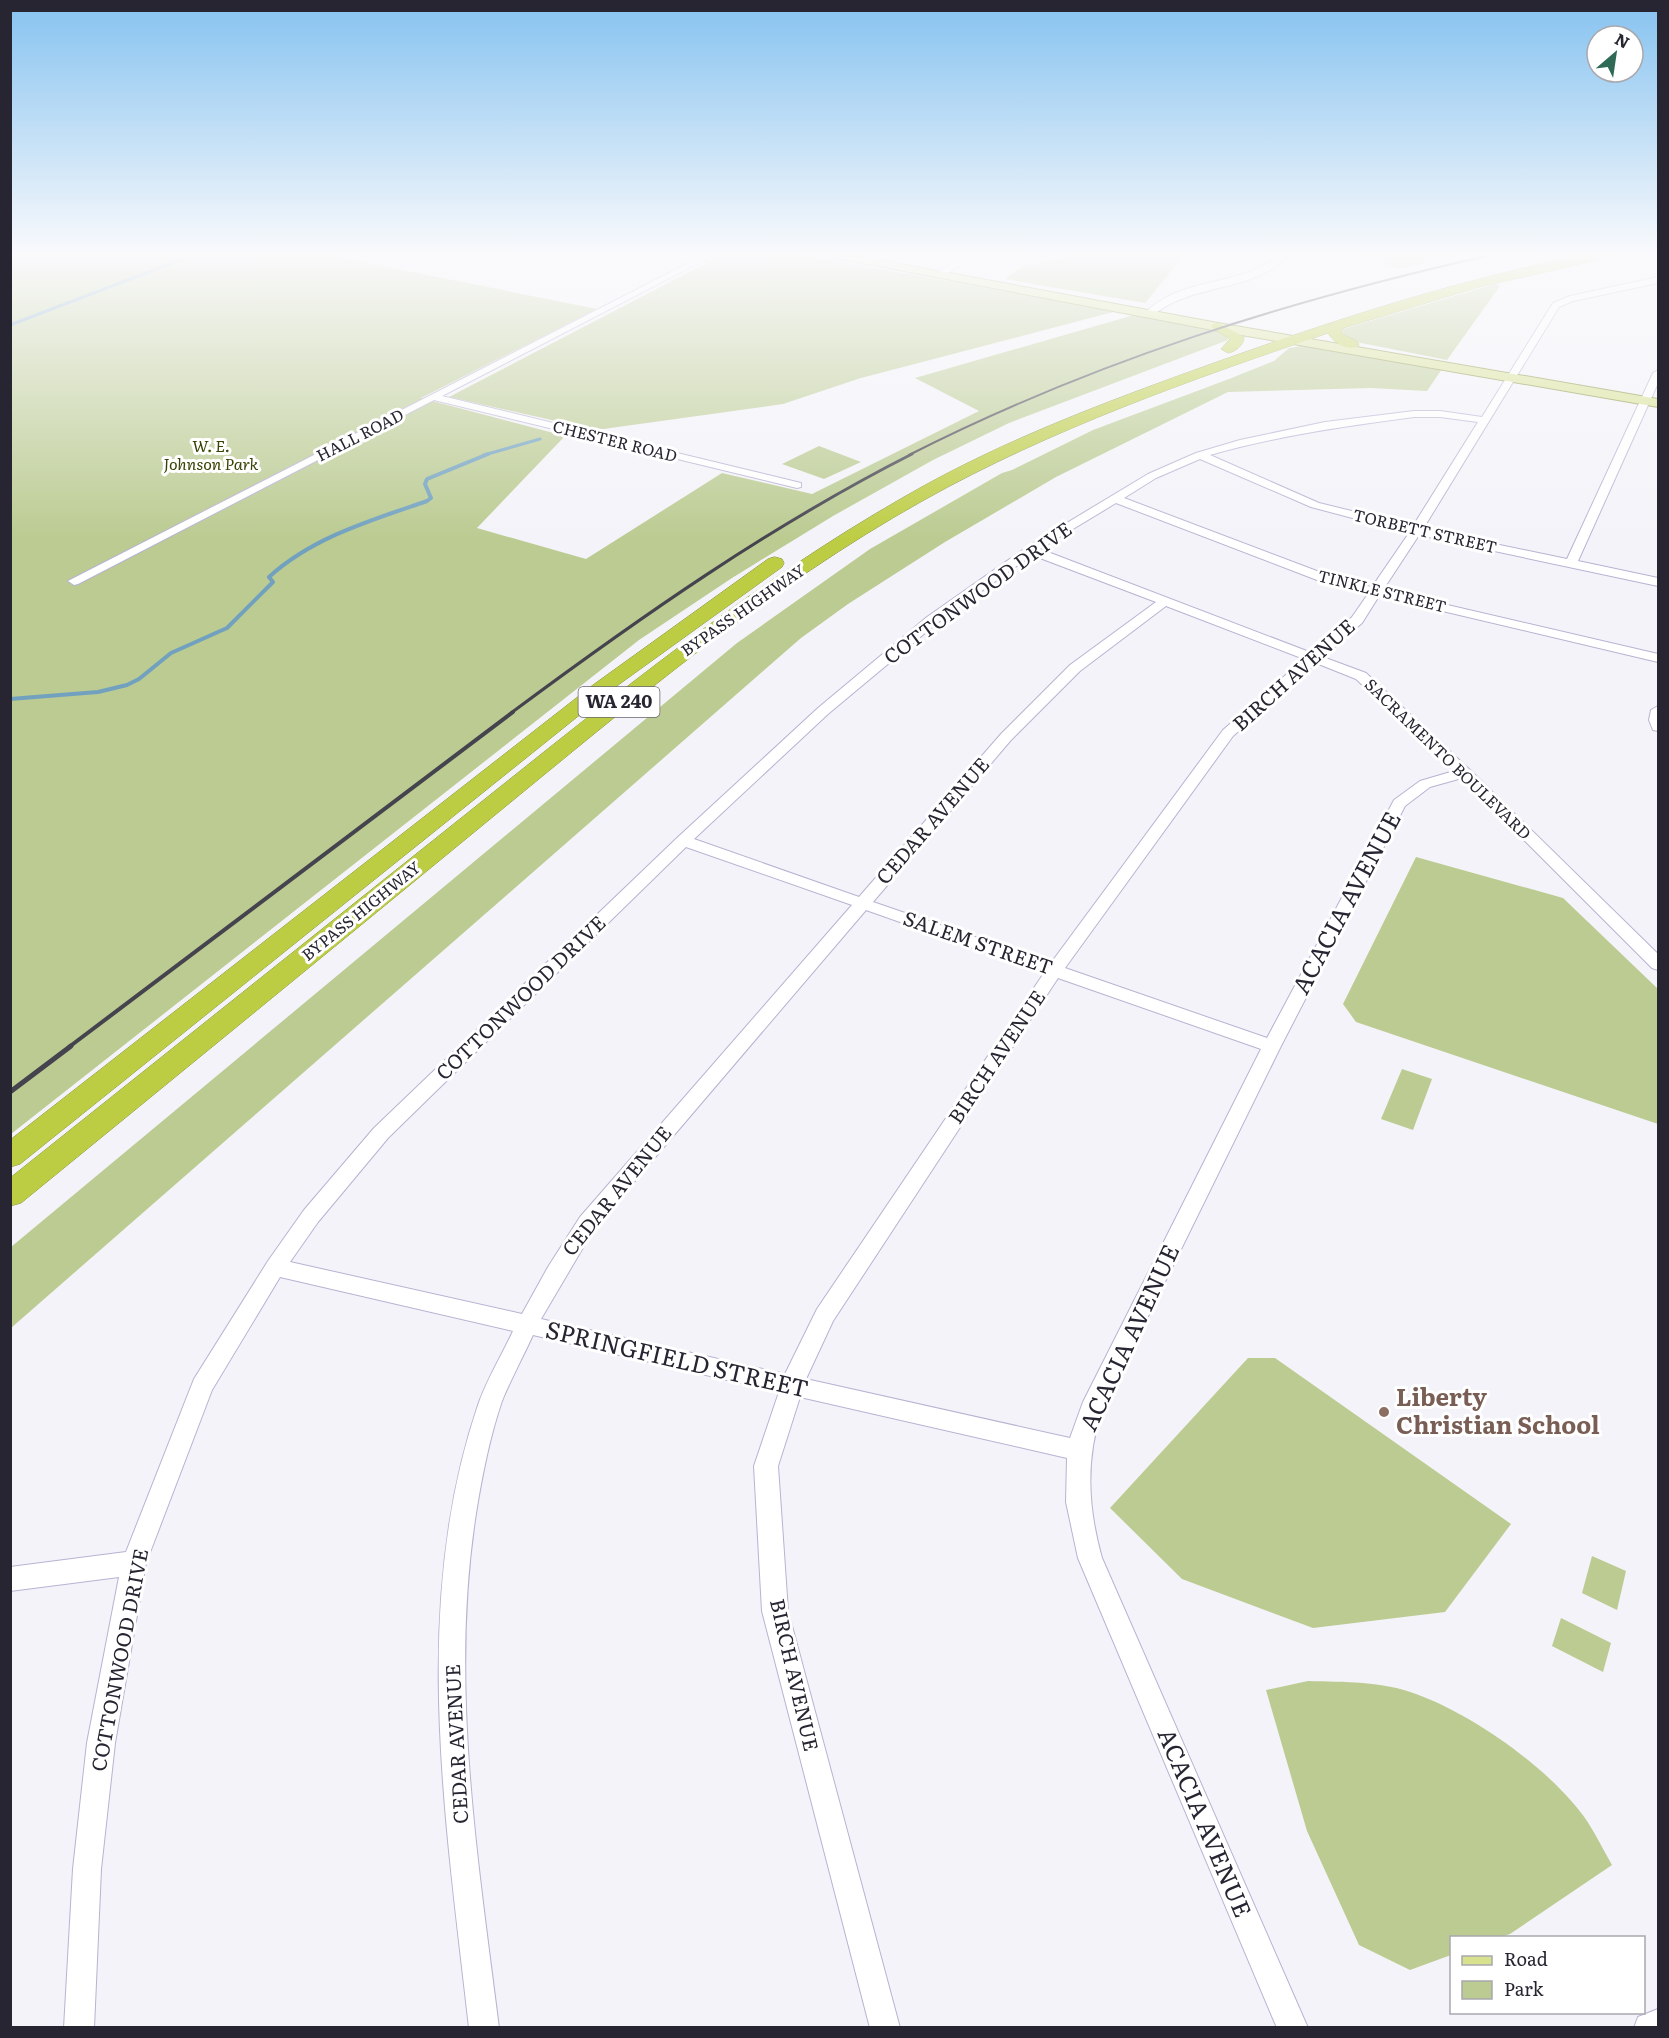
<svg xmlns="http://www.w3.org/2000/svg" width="1669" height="2038" viewBox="0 0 1669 2038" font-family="Literata,serif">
  <rect width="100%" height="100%" fill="#f4f3f9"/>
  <path fill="#bbcb91" d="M10 255H328L597 309 421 398 565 436 477 528 586 559 722 473 812 494 979 411 915 378 1134 315 1218 331 1227 334 1228 340 1009 423 933 460 833 516 732 578 639 640 11 1134Z
    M722 255H803L1117 311 861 378 783 404 596 430 449 397Z
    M1082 255H1184L1145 303 1005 279 1023 266Z
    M1355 255H1464L1399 269 1364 256Z
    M1495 284 1500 286 1447 360 1351 341 1342 335 1343 329Z
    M1301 346 1442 369 1427 391 1371 388 1228 392 1056 477 945 542 848 604 801 638 11 1328V1247L737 643 870 549 1002 473 1012 470 1093 430 1229 379 1274 361 1289 348Z
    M819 446 861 462 824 479 782 464Z
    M1416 857 1563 898 1658 989V1124L1356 1022 1343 1004Z
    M1402 1069 1432 1079 1413 1130 1381 1119Z
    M1248 1358H1275L1511 1524 1445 1612 1313 1628 1182 1579 1110 1508Z
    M1592 1556 1626 1571 1617 1610 1582 1593Z
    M1561 1618 1611 1643 1603 1672 1552 1646Z
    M1308 1681C1344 1682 1382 1681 1416 1694 1474 1715 1552 1770 1587 1821 1596 1835 1604 1851 1612 1865L1510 1934 1501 1937 1452 1938 1451 1955 1410 1970 1359 1945 1307 1831 1266 1690Z"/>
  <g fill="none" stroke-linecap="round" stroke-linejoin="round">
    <path stroke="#71a1bf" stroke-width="3" d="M10 325 193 255
      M484 455 540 439"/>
    <path stroke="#71a1bf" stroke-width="4" d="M10 699 98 692 127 685 139 679 171 653 227 628 273 582 269 577C313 537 372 520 427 501L431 498 425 484 427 479 488 454"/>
    <defs>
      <path id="minor" d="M704 255H714L442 396 801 483V487L797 488 434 400 78 584 74 585 68 581Z
        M966 255H975L944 276H938V272Z
        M1279 255H1288C1253 294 1192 282 1152 316L1144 314C1179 276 1240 288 1279 255Z
        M1658 277V283L1573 301 1559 307 1423 529 1567 559 1653 373 1658 370V383L1578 561 1658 578V586L1419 535 1383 590 1658 654V662L1379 596 1362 623 1323 657 1366 673 1470 770 1658 954V970L1652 968 1462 778 1430 787 1405 806 1281 1046 1102 1410C1085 1460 1088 1508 1102 1558L1308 2028H1277L1078 1558 1066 1502 1067 1458 800 1397 778 1466 788 1611 900 2028H870L762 1611 754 1466 779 1392 533 1335C523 1357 511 1379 502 1401 489 1439 481 1481 475 1520 450 1689 478 1860 499 2028H469C446 1822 410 1605 478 1405 487 1379 502 1355 513 1331L280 1277 212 1390 146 1563 115 1743 101 1869 94 2028H64L73 1869 87 1743 119 1577 10 1591V1567L126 1552 194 1379 268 1261 304 1210 374 1128 677 838 818 708 927 617 1027 547 1148 474 1196 453 1240 440 1325 422 1414 411H1440L1482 417 1553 303 1570 296ZM1414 417H1440L1478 422 1413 526 1319 503 1210 455C1277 436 1345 426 1414 417ZM1200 459 1311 507 1409 533 1372 587 1338 579 1124 498 1156 478ZM1116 503 1330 585 1368 594 1352 617 1312 653 1040 549ZM1032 555 1156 602 1070 665 1001 734 859 897 694 839 828 714 937 623ZM1166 606 1304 659 1223 730 1051 963 873 902 1011 740 1080 671ZM1316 663 1356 679 1454 771 1420 781 1394 800 1267 1038 1065 968 1233 736ZM686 847 852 905 580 1217 548 1267 522 1314 290 1262 318 1222 388 1138ZM866 910 1044 973 817 1309 785 1374 541 1319 594 1229ZM1058 978 1261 1049 1083 1402 1070 1438 806 1379 833 1321Z
        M1658 706V731L1653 730 1649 720 1651 710Z
        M1658 2009V2028H1634L1638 2017Z"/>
      <path id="major" d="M831 255H852L1218 323 1658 399V407L1218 331 836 258Z"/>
      <path id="highway" d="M1584 255H1608L1602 259 1479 287 1343 328 1341 332C1346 338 1355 338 1359 344L1357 347C1345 350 1334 343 1328 333 1190 380 1051 429 924 500 768 587 632 703 495 815 337 945 179 1074 21 1203L10 1206V1178C165 1054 320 931 475 807 613 697 750 585 904 497 1006 438 1116 398 1228 358 1344 317 1462 279 1584 255Z
        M1218 323 1244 337C1244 345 1235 352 1228 353L1221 349 1230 339 1211 327 1213 324Z
        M775 557 782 559 784 563 782 567 607 693 20 1164 10 1167V1140L593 685 768 559Z"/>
    </defs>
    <use href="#minor" stroke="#b7b3d2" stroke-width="2"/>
    <use href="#major" stroke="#88923d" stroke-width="2"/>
    <use href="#highway" stroke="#88923d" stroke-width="1"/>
    <use href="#minor" fill="#fff" fill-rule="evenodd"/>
    <use href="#major" fill="#d7e18e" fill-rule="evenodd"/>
    <use href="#highway" fill="#bdcd43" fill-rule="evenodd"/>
    <path stroke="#44434e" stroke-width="2" d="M909 455C1094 361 1290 300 1491 255"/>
    <path stroke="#44434e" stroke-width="3" d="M511 713C639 618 770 526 912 454"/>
    <path stroke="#44434e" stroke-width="4" d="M69 1047 513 712"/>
    <path stroke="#44434e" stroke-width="5" d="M10 1092 71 1046"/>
  </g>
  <linearGradient id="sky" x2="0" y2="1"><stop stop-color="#85c2f0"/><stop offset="0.47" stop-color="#fafafc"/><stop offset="1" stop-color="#fafafc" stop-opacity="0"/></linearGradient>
  <rect width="1669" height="540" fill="url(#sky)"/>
  <circle fill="#8d6e63" stroke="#fff" stroke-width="2" cx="1384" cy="1412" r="6"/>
  <g text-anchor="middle" stroke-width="6" stroke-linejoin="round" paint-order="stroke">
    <g font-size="16" fill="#272531" stroke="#fff">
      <text transform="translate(360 435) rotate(-27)" y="6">HALL ROAD</text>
      <text transform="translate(615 441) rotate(14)" y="6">CHESTER ROAD</text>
      <text transform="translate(1425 531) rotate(13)" y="6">TORBETT STREET</text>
      <text transform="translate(1382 591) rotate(14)" y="6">TINKLE STREET</text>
      <text transform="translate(743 610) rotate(-35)" y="6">BYPASS HIGHWAY</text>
      <text transform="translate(1448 759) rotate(44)" y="6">SACRAMENTO BOULEVARD</text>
      <text transform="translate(361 911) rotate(-39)" y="6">BYPASS HIGHWAY</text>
    </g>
    <g font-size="16" font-style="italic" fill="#374304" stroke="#fff">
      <text x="211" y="452">W. E.<tspan x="211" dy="18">Johnson Park</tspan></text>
    </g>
    <rect fill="#fff" stroke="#68666f" stroke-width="1.5" x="578.5" y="687" width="81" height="30" rx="4.5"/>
    <g font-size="18" font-weight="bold" fill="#272531">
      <text x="619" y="708">WA 240</text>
    </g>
    <g font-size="20" fill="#272531" stroke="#fff">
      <text transform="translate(978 593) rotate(-36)" y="7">COTTONWOOD DRIVE</text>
      <text transform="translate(1294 675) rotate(-42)" y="7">BIRCH AVENUE</text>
      <text transform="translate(933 821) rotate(-49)" y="7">CEDAR AVENUE</text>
      <text transform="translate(978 943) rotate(19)" y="7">SALEM STREET</text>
      <text transform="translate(521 998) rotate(-44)" y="7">COTTONWOOD DRIVE</text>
      <text transform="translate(997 1057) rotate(-56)" y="7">BIRCH AVENUE</text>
      <text transform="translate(617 1191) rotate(-51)" y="7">CEDAR AVENUE</text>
      <text transform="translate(120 1660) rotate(-79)" y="7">COTTONWOOD DRIVE</text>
      <text transform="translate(794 1675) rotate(77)" y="7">BIRCH AVENUE</text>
      <text transform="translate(457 1744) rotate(-93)" y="7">CEDAR AVENUE</text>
    </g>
    <g font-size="24" fill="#272531" stroke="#fff">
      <text transform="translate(1347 903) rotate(-62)" y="8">ACACIA AVENUE</text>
      <text transform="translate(1130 1338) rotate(-65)" y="8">ACACIA AVENUE</text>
      <text transform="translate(677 1360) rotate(13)" y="8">SPRINGFIELD STREET</text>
      <text transform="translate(1204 1823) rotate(67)" y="8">ACACIA AVENUE</text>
    </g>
    <g font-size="24" font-weight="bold" fill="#785e54" stroke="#fff" text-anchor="start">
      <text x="1396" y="1406">Liberty<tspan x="1396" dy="28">Christian School</tspan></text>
    </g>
  </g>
  <rect width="1669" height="2038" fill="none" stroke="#272531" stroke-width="24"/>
  <rect x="1450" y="1936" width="195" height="78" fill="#ffffff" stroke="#a9a8ad" stroke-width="1.5"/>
  <rect x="1462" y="1956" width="30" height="9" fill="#d7e18e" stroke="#a9a8ad" stroke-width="1.5"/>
  <text x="1504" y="1966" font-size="18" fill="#272531">Road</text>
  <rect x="1462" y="1981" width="30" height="18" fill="#bbcb91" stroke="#a9a8ad" stroke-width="1.5"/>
  <text x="1504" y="1996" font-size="18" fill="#272531">Park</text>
  <g transform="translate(1615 54) rotate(29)"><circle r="28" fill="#ffffff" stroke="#a9a8ad" stroke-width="1.5"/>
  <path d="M0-4.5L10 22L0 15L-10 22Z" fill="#2e6a55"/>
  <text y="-9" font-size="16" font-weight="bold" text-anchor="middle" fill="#272531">N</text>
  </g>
</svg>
